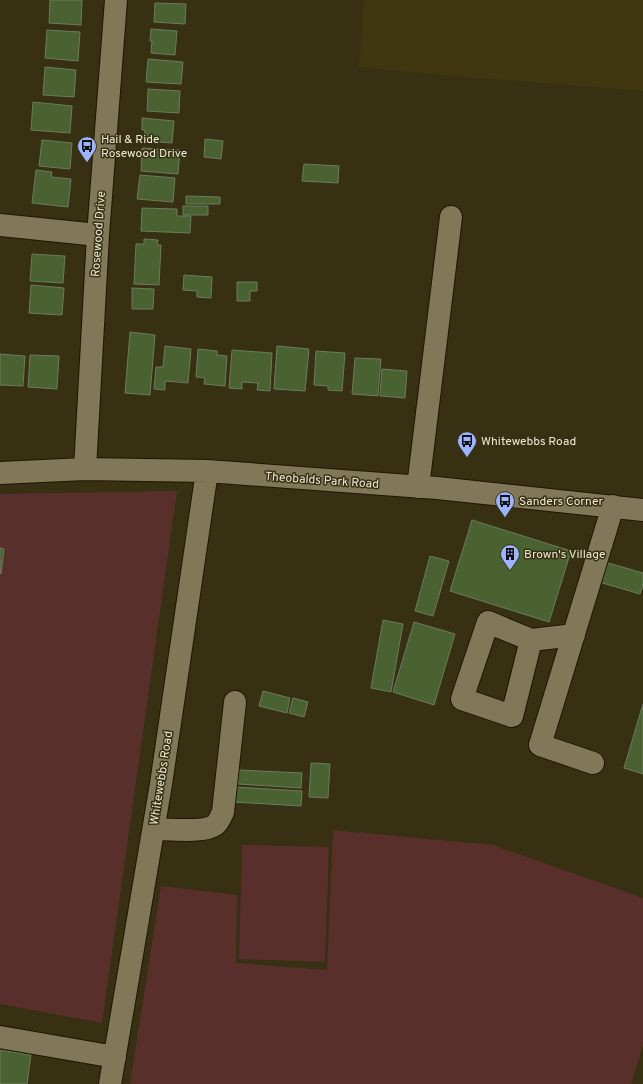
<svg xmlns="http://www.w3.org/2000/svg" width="643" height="1084" viewBox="0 0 643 1084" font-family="Overpass,sans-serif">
  <rect width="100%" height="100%" fill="#373012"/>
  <path fill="#40360f" d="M364 0H643V91L440 75 359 67Z"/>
  <path fill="#592f2b" d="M177 491 102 1023 0 1004V494Z
    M333 830 493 845 643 898V1045L631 1084H130L161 886 237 895 236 963 327 970Z
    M242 845 329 847 325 962 239 959Z"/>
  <path fill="#4a6232" stroke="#6c7b5e" d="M50 0H82L81 25 49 23Z
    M155 3 186 4 185 24 154 22Z
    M151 29 177 31 175 55 151 53 152 41H150Z
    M47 30 80 32 78 61 45 58Z
    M148 59 183 62 181 84 146 82Z
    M45 67 76 70 74 97 43 95Z
    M148 89 180 91 179 113 147 111Z
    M33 102 72 106 70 133 31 130Z
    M142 118 174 121 172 143 144 141 145 130H142Z
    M205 139 223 141 221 159 204 157Z
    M42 140 72 143 70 169 39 166Z
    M142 148 180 150 178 174 141 171Z
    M304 164 339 166 338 183 302 181Z
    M36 170 52 172 51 177 71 179 68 207 32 203Z
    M140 175 175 178 173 202 137 199Z
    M186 196 220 197V204H186Z
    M183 206H208V215H183Z
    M142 208 177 209V216H191L190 233 141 231Z
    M144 239 158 240 157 245H161L159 285 134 284 136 244H144Z
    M32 254 65 256 63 283 30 281Z
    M184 275 212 277 211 298 197 297V291L183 290Z
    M237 282H257V291H250V301H237Z
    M31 285 64 288 62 315 29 313Z
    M132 288 154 289 153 309H132Z
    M130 332 155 335 150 395 125 393Z
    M165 346 191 349 188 383 165 381V390L154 389 156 367H163Z
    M277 346 309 349 305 391 274 389Z
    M198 349 217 351V355L227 356 225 386 204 384 205 378 196 377Z
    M232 350 272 353 270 391 257 390 258 383 242 382V389L229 388Z
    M316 351 345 353 342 391 328 390V386L314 385Z
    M0 354 25 356 23 386 0 385Z
    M30 355 59 356 57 389 28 387Z
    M355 358 381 359 378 396 352 394Z
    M382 369 407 371 405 398 380 396Z
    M472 520 571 551 549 622 450 591Z
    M0 548 4 549 1 574 0 573Z
    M430 556 449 561 433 616 415 611Z
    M605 562 643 573V585L640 594 599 582Z
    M383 620 403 624 391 692 371 688Z
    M414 622 455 634 434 705 393 692Z
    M263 691 290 698 287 713 259 706Z
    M293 698 308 702 304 717 289 713Z
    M643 704V774L624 768Z
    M311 763 330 764 328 798 309 797Z
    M239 770 302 773 301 788 238 784Z
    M235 787 302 791 301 806 233 802Z
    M0 1050 31 1055 27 1084H0Z"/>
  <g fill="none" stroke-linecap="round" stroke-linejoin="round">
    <defs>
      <path id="minor" d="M0 225 98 235
        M85 469 98 235 116 0
        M0 473 85 469 207 471 437 488 643 510
        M418 487 451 217
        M531 640 488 622 462 699 512 716 531 640 574 635
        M593 763 540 745 613 506
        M154 829C167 829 205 833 215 825 219 822 221 816 223 812L235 702
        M0 1037 115 1057
        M110 1084 161 784 207 471"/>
    </defs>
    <use href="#minor" stroke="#1f1700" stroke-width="24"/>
    <use href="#minor" stroke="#807858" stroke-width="22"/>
  </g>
  <defs>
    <symbol id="bus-pin" viewBox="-11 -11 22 30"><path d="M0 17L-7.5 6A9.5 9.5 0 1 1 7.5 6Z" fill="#9bb4fd" stroke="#373012"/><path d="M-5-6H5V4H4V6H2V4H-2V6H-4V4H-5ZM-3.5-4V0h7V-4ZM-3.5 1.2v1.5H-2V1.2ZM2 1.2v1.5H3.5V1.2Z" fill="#111"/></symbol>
    <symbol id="building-pin" viewBox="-11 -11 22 30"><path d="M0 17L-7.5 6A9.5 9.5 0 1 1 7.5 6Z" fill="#9bb4fd" stroke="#373012"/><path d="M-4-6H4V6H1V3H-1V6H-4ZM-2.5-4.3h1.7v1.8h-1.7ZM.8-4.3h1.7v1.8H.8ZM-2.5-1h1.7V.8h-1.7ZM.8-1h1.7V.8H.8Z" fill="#111"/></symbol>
  </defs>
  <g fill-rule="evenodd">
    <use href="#bus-pin" x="76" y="135" width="22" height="30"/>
    <use href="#bus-pin" x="456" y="430" width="22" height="30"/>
    <use href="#bus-pin" x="494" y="490" width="22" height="30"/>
    <use href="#building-pin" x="499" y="543" width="22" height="30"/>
  </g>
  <g text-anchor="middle" stroke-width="3" stroke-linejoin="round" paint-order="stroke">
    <g font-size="12" fill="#ede9d7" stroke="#373012" text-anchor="start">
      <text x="101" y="143">Hail &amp; Ride<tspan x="101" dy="14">Rosewood Drive</tspan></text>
      <text x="481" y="445">Whitewebbs Road</text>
      <text x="519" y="505">Sanders Corner</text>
      <text x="524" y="558">Brown's Village</text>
    </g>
    <g font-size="12" fill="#ede9d7" stroke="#373012">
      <text transform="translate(98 234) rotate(-86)" y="4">Rosewood Drive</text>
      <text transform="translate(322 480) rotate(4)" y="4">Theobalds Park Road</text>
      <text transform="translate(161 778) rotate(-81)" y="4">Whitewebbs Road</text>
    </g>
  </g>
</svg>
